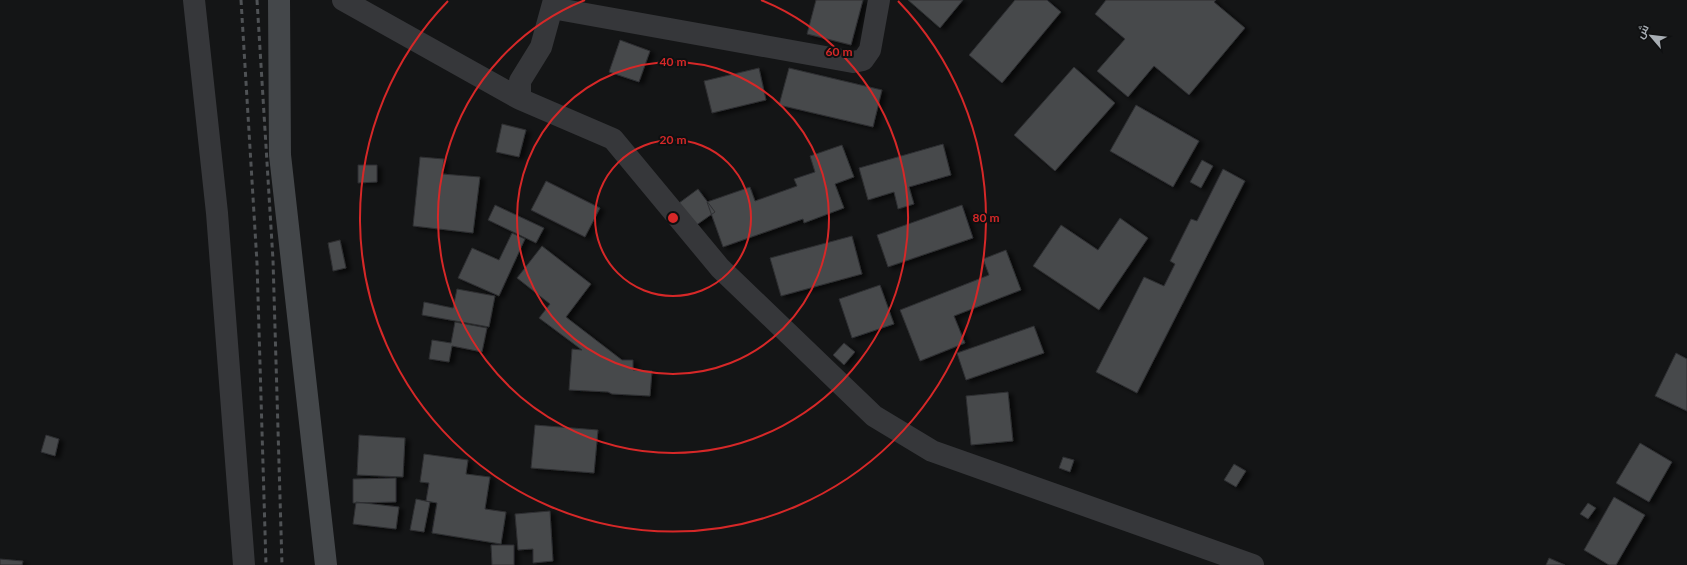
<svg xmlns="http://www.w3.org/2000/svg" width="1687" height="565" viewBox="0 0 1687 565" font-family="Lato,Cairo,sans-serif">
  <defs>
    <filter id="shadow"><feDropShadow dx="4.5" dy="2.5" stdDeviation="2" flood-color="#0009"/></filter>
  </defs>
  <rect width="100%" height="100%" fill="#141516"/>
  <path fill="#46484b" stroke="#2e2f31" filter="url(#shadow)" d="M816 0H863L851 45 807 34Z
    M908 0H963L940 28Z
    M1015 0H1047L1061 12 1002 83 969 55Z
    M1106 0H1216L1214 2 1245 28 1189 95 1154 66 1128 97 1097 71 1125 39 1095 14Z
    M620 40 650 51 639 82 609 72Z
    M1074 67 1115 103 1055 171 1014 135Z
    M759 68 766 100 712 113 704 81Z
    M789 68 882 90 873 127 779 105Z
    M1136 105 1199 141 1173 187 1110 151Z
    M502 124 526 130 519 157 496 152Z
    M943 144 951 175 909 187 914 204 898 209 894 192 868 200 859 168Z
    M842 145 854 177 835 184 844 208 804 223 803 219 723 247 707 202 750 187 755 201 797 186 794 179 815 172 810 156Z
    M420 157 444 159 442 174 480 177 473 233 413 226Z
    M1202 160 1213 166 1201 188 1190 182Z
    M358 165H377V182L358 183Z
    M1223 169 1245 181 1137 393 1096 372 1144 277 1164 286 1175 264 1170 261 1191 219 1197 221Z
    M546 181 600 208 585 237 531 210Z
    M698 189 715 212 695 226 679 203Z
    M495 205 544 228 536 243 488 220Z
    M962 205 973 238 888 267 877 235Z
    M1120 218 1148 238 1099 310 1033 266 1061 225 1098 250Z
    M512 233 525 239 499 296 458 278 472 248 499 260Z
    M852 236 862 274 781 296 770 258Z
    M340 240 346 268 333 271 328 243Z
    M542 246 591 284 566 317 622 360H633V370L652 371 650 396 612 394 608 392 569 390 572 349 582 350 539 318 550 304 517 278Z
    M1006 250 1021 290 954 316 965 343 920 361 900 310 989 275 983 259Z
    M880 285 894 324 852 338 839 299Z
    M457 289 495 296 489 327 422 315 424 302 453 308Z
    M455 322 487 328 482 352 452 346 449 362 429 359 432 340 451 343Z
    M1034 326 1044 353 966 380 957 353Z
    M844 343 855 352 844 365 833 355Z
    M1676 353 1687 359V411L1655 396Z
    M1008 392 1013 441 971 445 966 396Z
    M535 425 598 430 594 473 531 468Z
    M46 435 59 439 55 456 41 452Z
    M359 435 405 438 403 477 357 475Z
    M1640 443 1672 462 1649 502 1616 483Z
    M424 454 468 460 466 474 490 477 485 509 506 512 501 544 432 533 437 503 426 501 429 483 420 482Z
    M1063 457 1074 460 1070 472 1059 468Z
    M1234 464 1246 471 1236 487 1224 480Z
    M396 478V502L353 503V479Z
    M1614 497 1645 515 1616 565H1609L1584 550Z
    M416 499 430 502 424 532 410 530Z
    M356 502 399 507 396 529 353 524Z
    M1588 503 1596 508 1588 519 1580 514Z
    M550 511 553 561 533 563V549L518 550 515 514Z
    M491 545H514V565H492Z
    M1549 558 1565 565H1546Z
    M0 559 23 561 22 565H0Z"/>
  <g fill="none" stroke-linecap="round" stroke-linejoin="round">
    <path stroke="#36373a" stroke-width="22" d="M194 0 217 213 244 565
      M343 0 520 99V81L541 47 554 0
      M552 8 853 62 863 60 870 50 879 0
      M520 99 613 139 720 268 874 416 932 451 1253 565"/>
    <path stroke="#44474a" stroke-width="22" d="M279 0 280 155 326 565"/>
    <path stroke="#4f5255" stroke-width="3" stroke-dasharray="5 4" stroke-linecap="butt" d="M241 0 257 263 266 565
      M257 0 273 260 282 565"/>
  </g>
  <g fill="none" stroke="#d62828" stroke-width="2">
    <circle cx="673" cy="218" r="78"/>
    <circle cx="673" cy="218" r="156"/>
    <path d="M761 0A235 235 0 1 1 585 0"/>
    <path d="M898 1A313 313 0 1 1 448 1"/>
  </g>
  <circle cx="673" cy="218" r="6" fill="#d62828" stroke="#0f1011" stroke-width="2"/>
  <g font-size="12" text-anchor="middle" font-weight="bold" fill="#d62828" stroke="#0f1011" stroke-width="4" stroke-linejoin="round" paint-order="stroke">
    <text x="839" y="56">60 m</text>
    <text x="673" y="66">40 m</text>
    <text x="673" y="144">20 m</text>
    <text x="986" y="222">80 m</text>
  </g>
  <g transform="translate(1651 36) rotate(298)" stroke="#0f1011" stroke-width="3" paint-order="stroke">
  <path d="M0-3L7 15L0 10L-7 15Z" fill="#a8aeb4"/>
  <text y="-6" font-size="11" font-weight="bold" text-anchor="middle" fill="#a8aeb4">ش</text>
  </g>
</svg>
